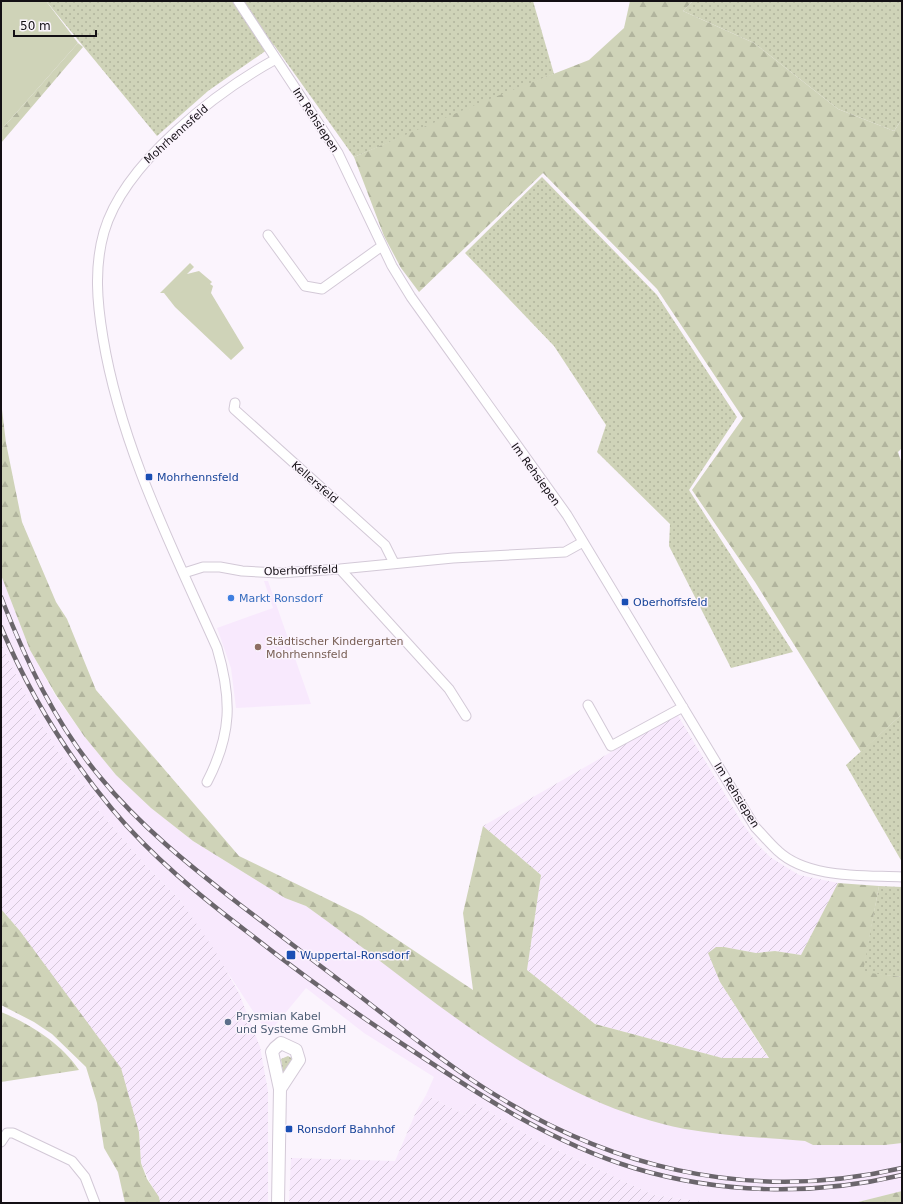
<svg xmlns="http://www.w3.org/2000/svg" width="903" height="1204" viewBox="0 0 903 1204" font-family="'DejaVu Sans',sans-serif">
  <defs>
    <pattern id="industrial-furrows" width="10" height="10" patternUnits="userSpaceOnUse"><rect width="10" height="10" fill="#f8e9fd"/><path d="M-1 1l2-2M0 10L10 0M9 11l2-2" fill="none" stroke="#d4c7d8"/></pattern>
    <pattern id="grass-dots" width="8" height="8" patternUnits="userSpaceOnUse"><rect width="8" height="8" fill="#cfd3b8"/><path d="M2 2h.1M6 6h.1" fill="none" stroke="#b1b49d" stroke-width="1.8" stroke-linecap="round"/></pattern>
    <pattern id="forest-firs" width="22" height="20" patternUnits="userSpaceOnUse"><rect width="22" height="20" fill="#cfd3b8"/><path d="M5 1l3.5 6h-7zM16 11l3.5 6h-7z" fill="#b1b49d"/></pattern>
  </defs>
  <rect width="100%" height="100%" fill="#fbf4fd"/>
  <path fill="#f8e9fd" d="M1 575 30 650 55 695 84 736 116 775 151 808 193 841 285 898 306 906 339 929 686 1129 806 1141 813 1145H885L902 1143V1191L854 1203H711L653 1195 537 1141 473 1102 465 1115 426 1095 434 1077 364 1033 306 988 268 1034 181 901 146 866 98 810 100 801 80 781 57 750 33 710 1 644Z
    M264 581H268L311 704 236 708 231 668 217 628 273 608Z"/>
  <path fill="url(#industrial-furrows)" d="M1 644 33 710 57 750 80 781 100 801 98 810 146 866 181 901 215 951 239 993 260 1047 268 1091V1203H160L141 1163 139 1132 20 931 1 909Z
    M677 714 741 821 757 844 770 857 799 875 838 883 801 955 775 951 756 953 724 947 720 982 769 1059 722 1058 595 1024 527 970 541 875 483 826Z
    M426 1095 465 1115 473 1102 537 1141 653 1195 711 1203H289L291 1158 395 1161 416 1112Z"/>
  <path fill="url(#grass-dots)" d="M46 1H533L554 74 354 157 274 45 208 91 157 136Z
    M693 1H902V119L894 131 838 109 754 43 683 11Z
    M542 177 657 295 737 417 689 490 793 652 731 668 669 546 670 524 597 452 606 425 554 346 465 253Z
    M902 714V862L846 765Z
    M879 886 902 887V977L862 973Z
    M288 1056 293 1059 283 1073 281 1059Z"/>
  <path fill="url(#forest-firs)" d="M630 1H693L683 11 754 43 838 109 894 131 902 119V448L898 452 902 464V714L861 752 755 582 692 490 743 418 657 289 543 173 419 292 401 268 384 236 354 157 482 102 589 60 624 28Z
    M78 43 83 47 1 143V130Z
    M1 401 6 443 22 522 56 602 67 619 96 690 239 856 362 916 473 990 463 913 483 826 541 875 527 970 595 1024 722 1058H769L720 982 708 953 716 947H724L756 953 775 951 801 955 838 883 879 886 863 972 902 977V1143L885 1145H813L805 1141C766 1138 725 1136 685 1129 537 1100 425 990 306 906L285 898 193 841 151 808 116 775 84 736 56 695 30 650 1 575Z
    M1 909 20 931 121 1068 139 1132 141 1163 147 1179 159 1197 160 1203H125L118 1172 104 1148 97 1103 86 1067 52 1034 34 1022 1 1005Z
    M1 1012C30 1024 62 1044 79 1070L1 1082Z
    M902 1191V1203H854Z"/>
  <path fill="#cfd3b8" d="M1 1H46L78 43 1 130Z
    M190 263 194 267 187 274 199 271 212 282 210 284 213 286 211 293 244 348 231 360 175 307 164 293H160Z"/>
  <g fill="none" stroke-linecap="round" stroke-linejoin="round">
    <defs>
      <path id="street" d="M238 1 338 153 392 266 411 297 567 515 755 827C763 835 770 844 778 851 808 879 864 875 902 877
        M268 235 305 286 322 289 382 246
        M235 403 234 409 385 545 394 563
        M340 569 449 689 466 716
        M184 573 203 567H220L242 571 279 573 340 569 453 558 565 552 583 542
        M588 705 611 746 683 707
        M207 782C232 734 232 699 217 648 172 547 121 447 103 338 97 302 94 267 104 232 124 163 216 92 276 59
        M1 1142 7 1133H13L72 1161 85 1177 95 1203"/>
      <path id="secondary" d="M278 1203 280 1089 272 1052 275 1048 281 1043 296 1050 299 1060 280 1089"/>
    </defs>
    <use href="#street" stroke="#d3c9d7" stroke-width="11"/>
    <use href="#secondary" stroke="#d3c9d7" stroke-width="14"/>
    <use href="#street" stroke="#fff" stroke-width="9"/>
    <use href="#secondary" stroke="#fff" stroke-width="12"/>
    <defs>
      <path id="rail" d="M1 597C26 661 55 723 100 777 140 826 189 865 239 904 271 928 303 953 335 977 380 1011 424 1048 472 1080 602 1167 747 1204 902 1168
        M1 627C29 693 66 754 112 809 152 857 200 896 250 934 302 975 355 1013 410 1049 481 1096 552 1143 634 1168 721 1194 814 1196 902 1175"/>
    </defs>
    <use href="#rail" stroke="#6b666c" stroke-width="4.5"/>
    <use href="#rail" stroke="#fbf4fd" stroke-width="3" stroke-dasharray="9" stroke-linecap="butt"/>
  </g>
  <g fill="#1a4fb4" stroke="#fbf4fd" stroke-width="1.5">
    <rect x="145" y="473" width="8" height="8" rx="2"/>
    <rect x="621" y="598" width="8" height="8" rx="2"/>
    <rect x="286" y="950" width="10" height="10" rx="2"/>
    <rect x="285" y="1125" width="8" height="8" rx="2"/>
  </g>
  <circle fill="#3f7fe0" stroke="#fbf4fd" stroke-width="1.5" cx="231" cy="598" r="4"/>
  <circle fill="#8d6e63" stroke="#fbf4fd" stroke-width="1.5" cx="258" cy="647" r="4"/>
  <circle fill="#5c6f8a" stroke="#fbf4fd" stroke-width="1.5" cx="228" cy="1022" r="4"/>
  <g text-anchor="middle" stroke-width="3" stroke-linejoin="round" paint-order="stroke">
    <g font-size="11" fill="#130f14" stroke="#fbf4fd">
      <text transform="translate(316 120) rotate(57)" y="4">Im Rehsiepen</text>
      <text transform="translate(176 134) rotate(-42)" y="4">Mohrhennsfeld</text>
      <text transform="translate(536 474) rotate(54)" y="4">Im Rehsiepen</text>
      <text transform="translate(315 482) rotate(41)" y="4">Kellersfeld</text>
      <text transform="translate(301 570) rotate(-2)" y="4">Oberhoffsfeld</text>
      <text transform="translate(737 795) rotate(58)" y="4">Im Rehsiepen</text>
    </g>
    <g font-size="11" fill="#164399" stroke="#fbf4fd" text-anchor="start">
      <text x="157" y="481">Mohrhennsfeld</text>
      <text x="633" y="606">Oberhoffsfeld</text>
      <text x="300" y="959">Wuppertal-Ronsdorf</text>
      <text x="297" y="1133">Ronsdorf Bahnhof</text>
    </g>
    <g font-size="11" fill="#366cbe" stroke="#fbf4fd" text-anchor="start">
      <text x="239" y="602">Markt Ronsdorf</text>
    </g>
    <g font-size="11" fill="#785e54" stroke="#fbf4fd" text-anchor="start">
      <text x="266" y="645">Städtischer Kindergarten<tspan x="266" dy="13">Mohrhennsfeld</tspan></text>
    </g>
    <g font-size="11" fill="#4e5e75" stroke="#fbf4fd" text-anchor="start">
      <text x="236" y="1020">Prysmian Kabel<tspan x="236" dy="13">und Systeme GmbH</tspan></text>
    </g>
  </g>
  <rect width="903" height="1204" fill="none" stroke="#130f14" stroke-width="4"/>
  <path d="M14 30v6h82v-6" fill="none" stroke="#130f14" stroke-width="2"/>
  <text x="20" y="30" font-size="12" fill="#130f14" stroke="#fbf4fd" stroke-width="3" paint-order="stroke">50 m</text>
</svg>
